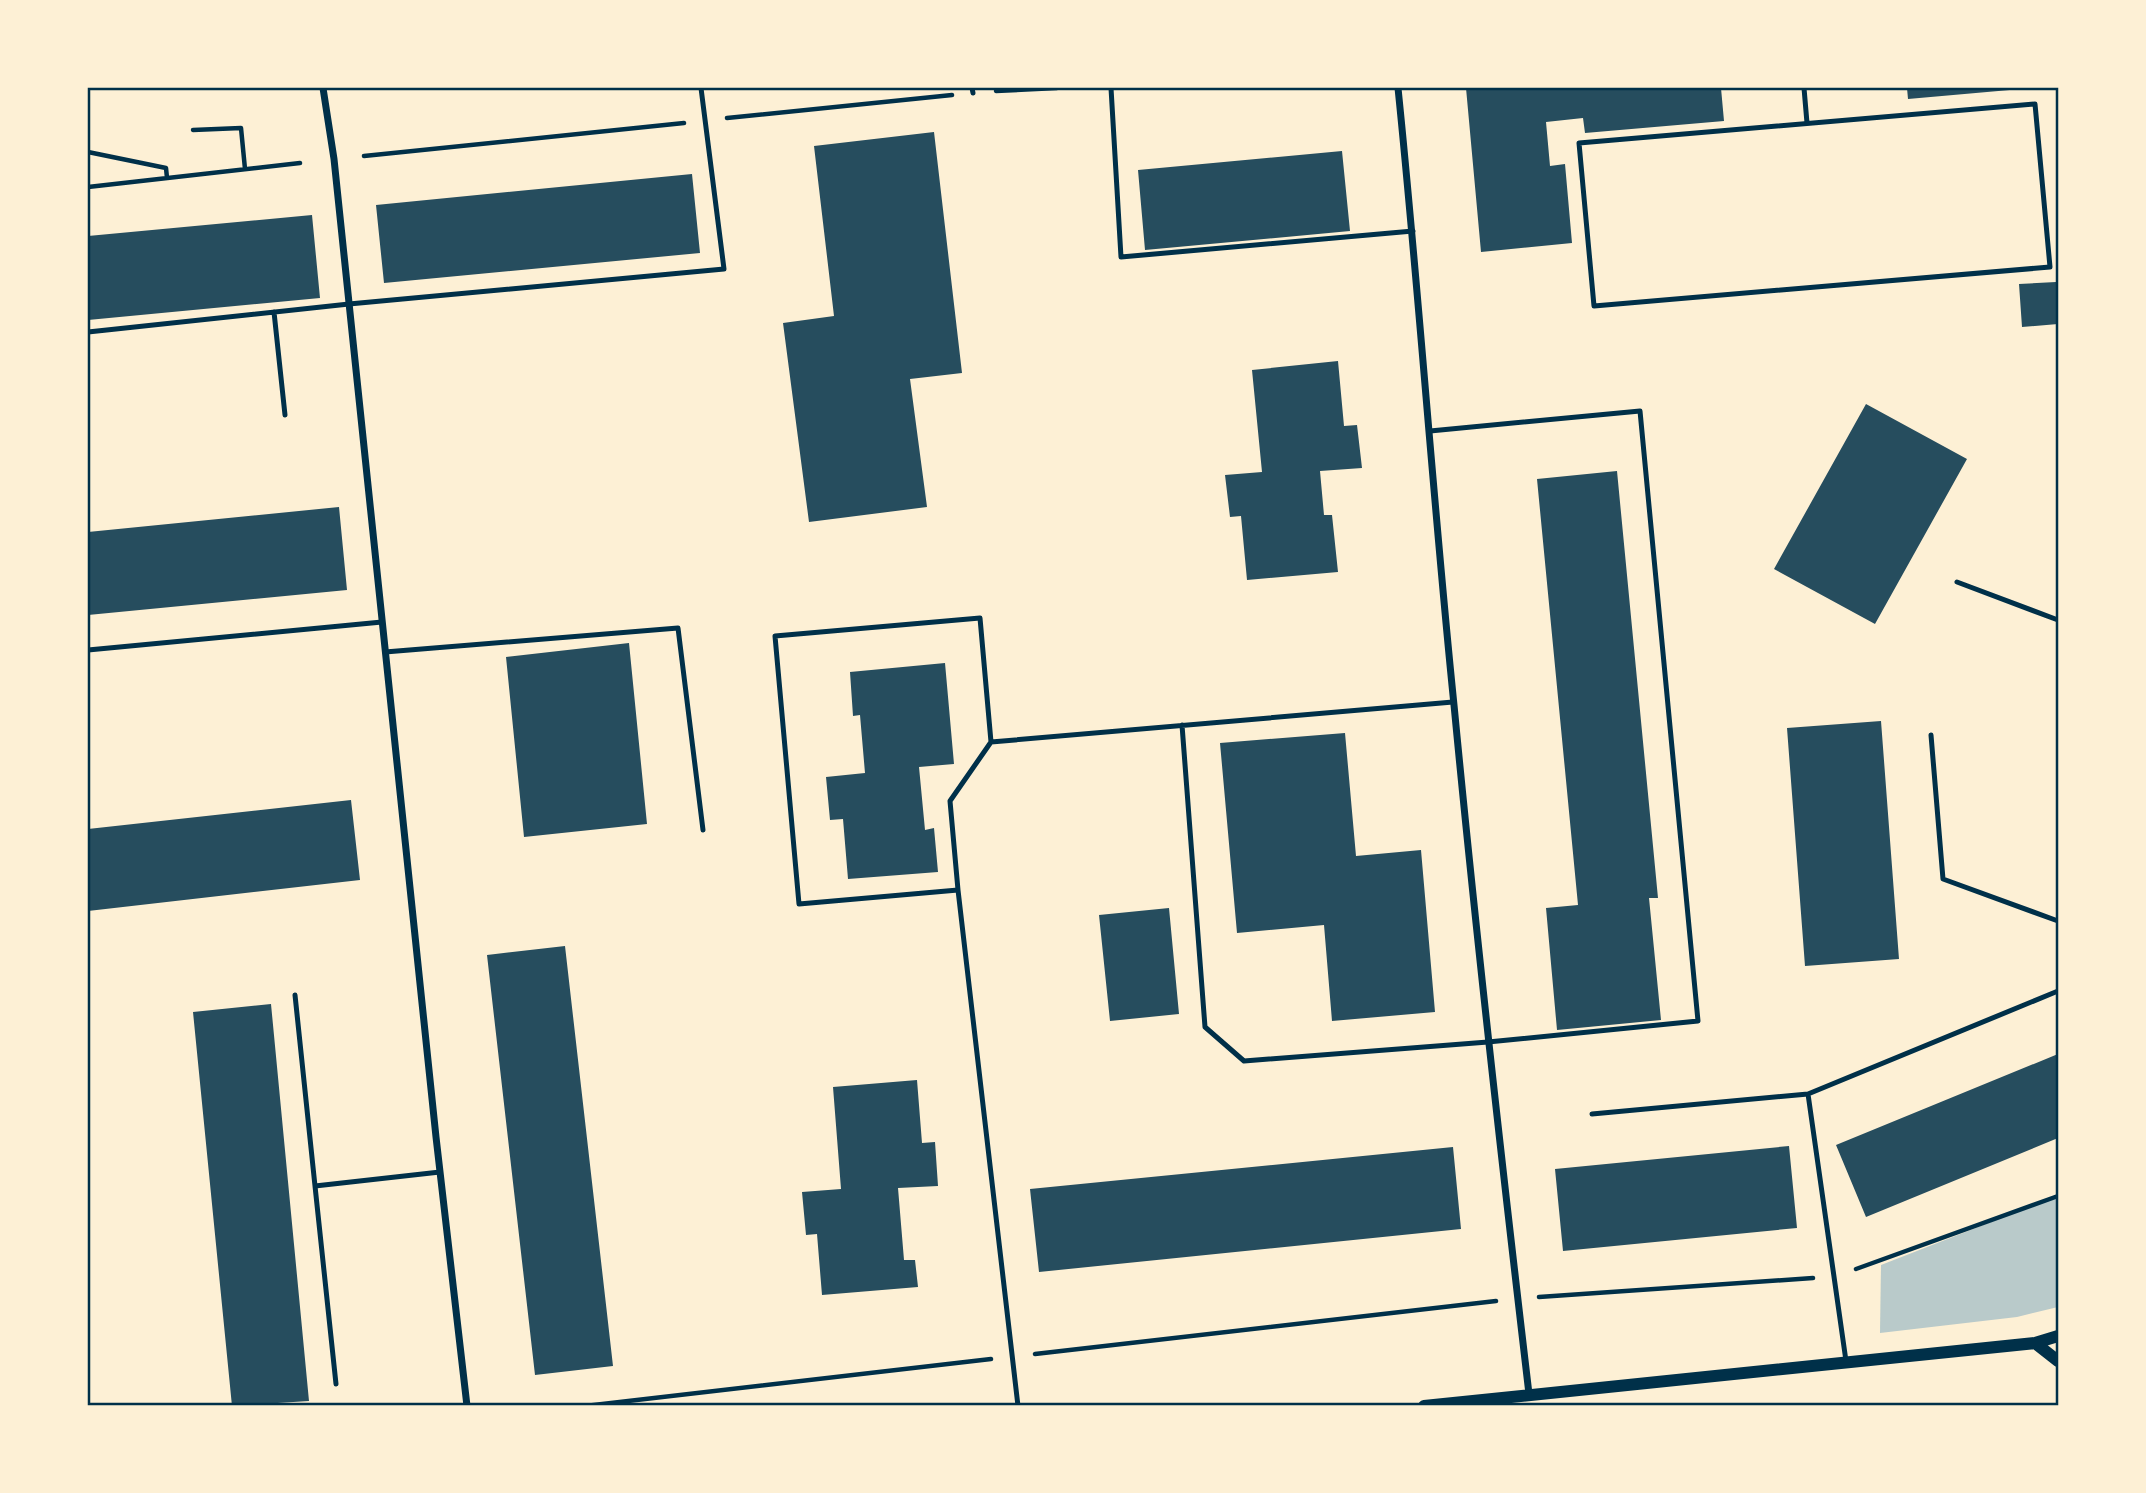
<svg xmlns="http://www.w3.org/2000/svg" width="2146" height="1493" viewBox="0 0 2146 1493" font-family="'Sofia Sans Condensed',sans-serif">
  <rect width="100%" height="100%" fill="#fdf0d5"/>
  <path fill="#b9caca" d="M2058 1196V1307L2017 1317 1880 1333 1881 1265Z"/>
  <path fill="#264d5e" d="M1466 88H1721L1724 121 1585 133 1583 118 1546 122 1550 166 1565 164 1572 243 1481 252Z
    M1907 88H2021V89L1908 99Z
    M934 132 962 373 910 379 927 507 809 522 783 323 834 316 814 146Z
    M1342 151 1350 231 1145 250 1138 170Z
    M692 174 700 253 384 283 376 205Z
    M312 215 320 298 88 320V236Z
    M2056 282 2058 324 2022 327 2019 284Z
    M1338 361 1344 426 1357 425 1362 468 1320 471 1324 515H1332L1338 572 1247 580 1241 516 1230 517 1225 475 1262 472 1252 370Z
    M1866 404 1967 459 1875 624 1774 569Z
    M1617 471 1658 898H1649L1661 1020 1557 1030 1546 908 1578 905 1537 479Z
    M339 507 347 590 88 615V532Z
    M629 643 647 824 524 837 506 657Z
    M945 663 954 764 919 767 925 830 934 828 938 872 848 879 843 819 830 820 826 777 865 773 860 715 853 716 850 672Z
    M1881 721 1899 959 1805 966 1787 728Z
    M1345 733 1356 856 1421 850 1435 1012 1332 1021 1324 925 1237 933 1220 743Z
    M351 800 360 880 88 911V829Z
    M1169 908 1179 1014 1110 1021 1099 915Z
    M565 946 613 1366 535 1375 487 955Z
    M271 1004 309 1401 232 1406 193 1012Z
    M2058 1054V1138L1866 1217 1836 1145Z
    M917 1080 922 1143 935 1142 938 1186 898 1188 904 1260H915L918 1287 822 1295 817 1234 806 1235 802 1192 841 1189 833 1087Z
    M1789 1146 1797 1228 1563 1251 1555 1169Z
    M1453 1147 1461 1229 1039 1272 1030 1189Z"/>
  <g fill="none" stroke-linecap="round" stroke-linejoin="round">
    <path stroke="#003049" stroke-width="4.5" d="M996 91 1057 88
      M727 118 952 95
      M193 130 241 128 245 169
      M88 152 166 168 167 178
      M364 156 684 123
      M88 187 300 163
      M1856 1269 2058 1196
      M1539 1297 1813 1278
      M1035 1354 1496 1301
      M585 1406 991 1359"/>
    <path stroke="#003049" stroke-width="5" d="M972 88 973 93
      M1111 88 1121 257 1413 231
      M1804 88 1807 123
      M2035 104 2050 267 1594 306 1579 143Z
      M274 312 285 415
      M88 332 349 304 724 269 701 88
      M1957 582 2058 620
      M88 650 382 622
      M385 652 678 628 703 830
      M1182 725 1205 1027 1244 1061 1488 1042 1698 1021 1640 411 1430 431
      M1931 735 1943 879 2058 921
      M991 742 950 801 958 890 799 904 775 636 980 618 991 742 1453 702
      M958 890 1018 1406
      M295 995 315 1186 440 1172
      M1592 1114 1808 1094
      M315 1186 336 1384
      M1846 1361 1808 1094 2058 991"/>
    <path stroke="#003049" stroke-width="7" d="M323 88 334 159 436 1137 467 1406
      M1398 88C1419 293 1433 500 1454 705 1476 935 1502 1165 1529 1394"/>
    <path stroke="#003049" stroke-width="12" d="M2035 1343 2058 1361
      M1424 1406 2035 1343 2058 1336"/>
  </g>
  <rect width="2146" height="1493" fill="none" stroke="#fdf0d5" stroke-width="178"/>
  <rect x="89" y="89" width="1968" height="1315" fill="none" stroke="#003049" stroke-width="2.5"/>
</svg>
